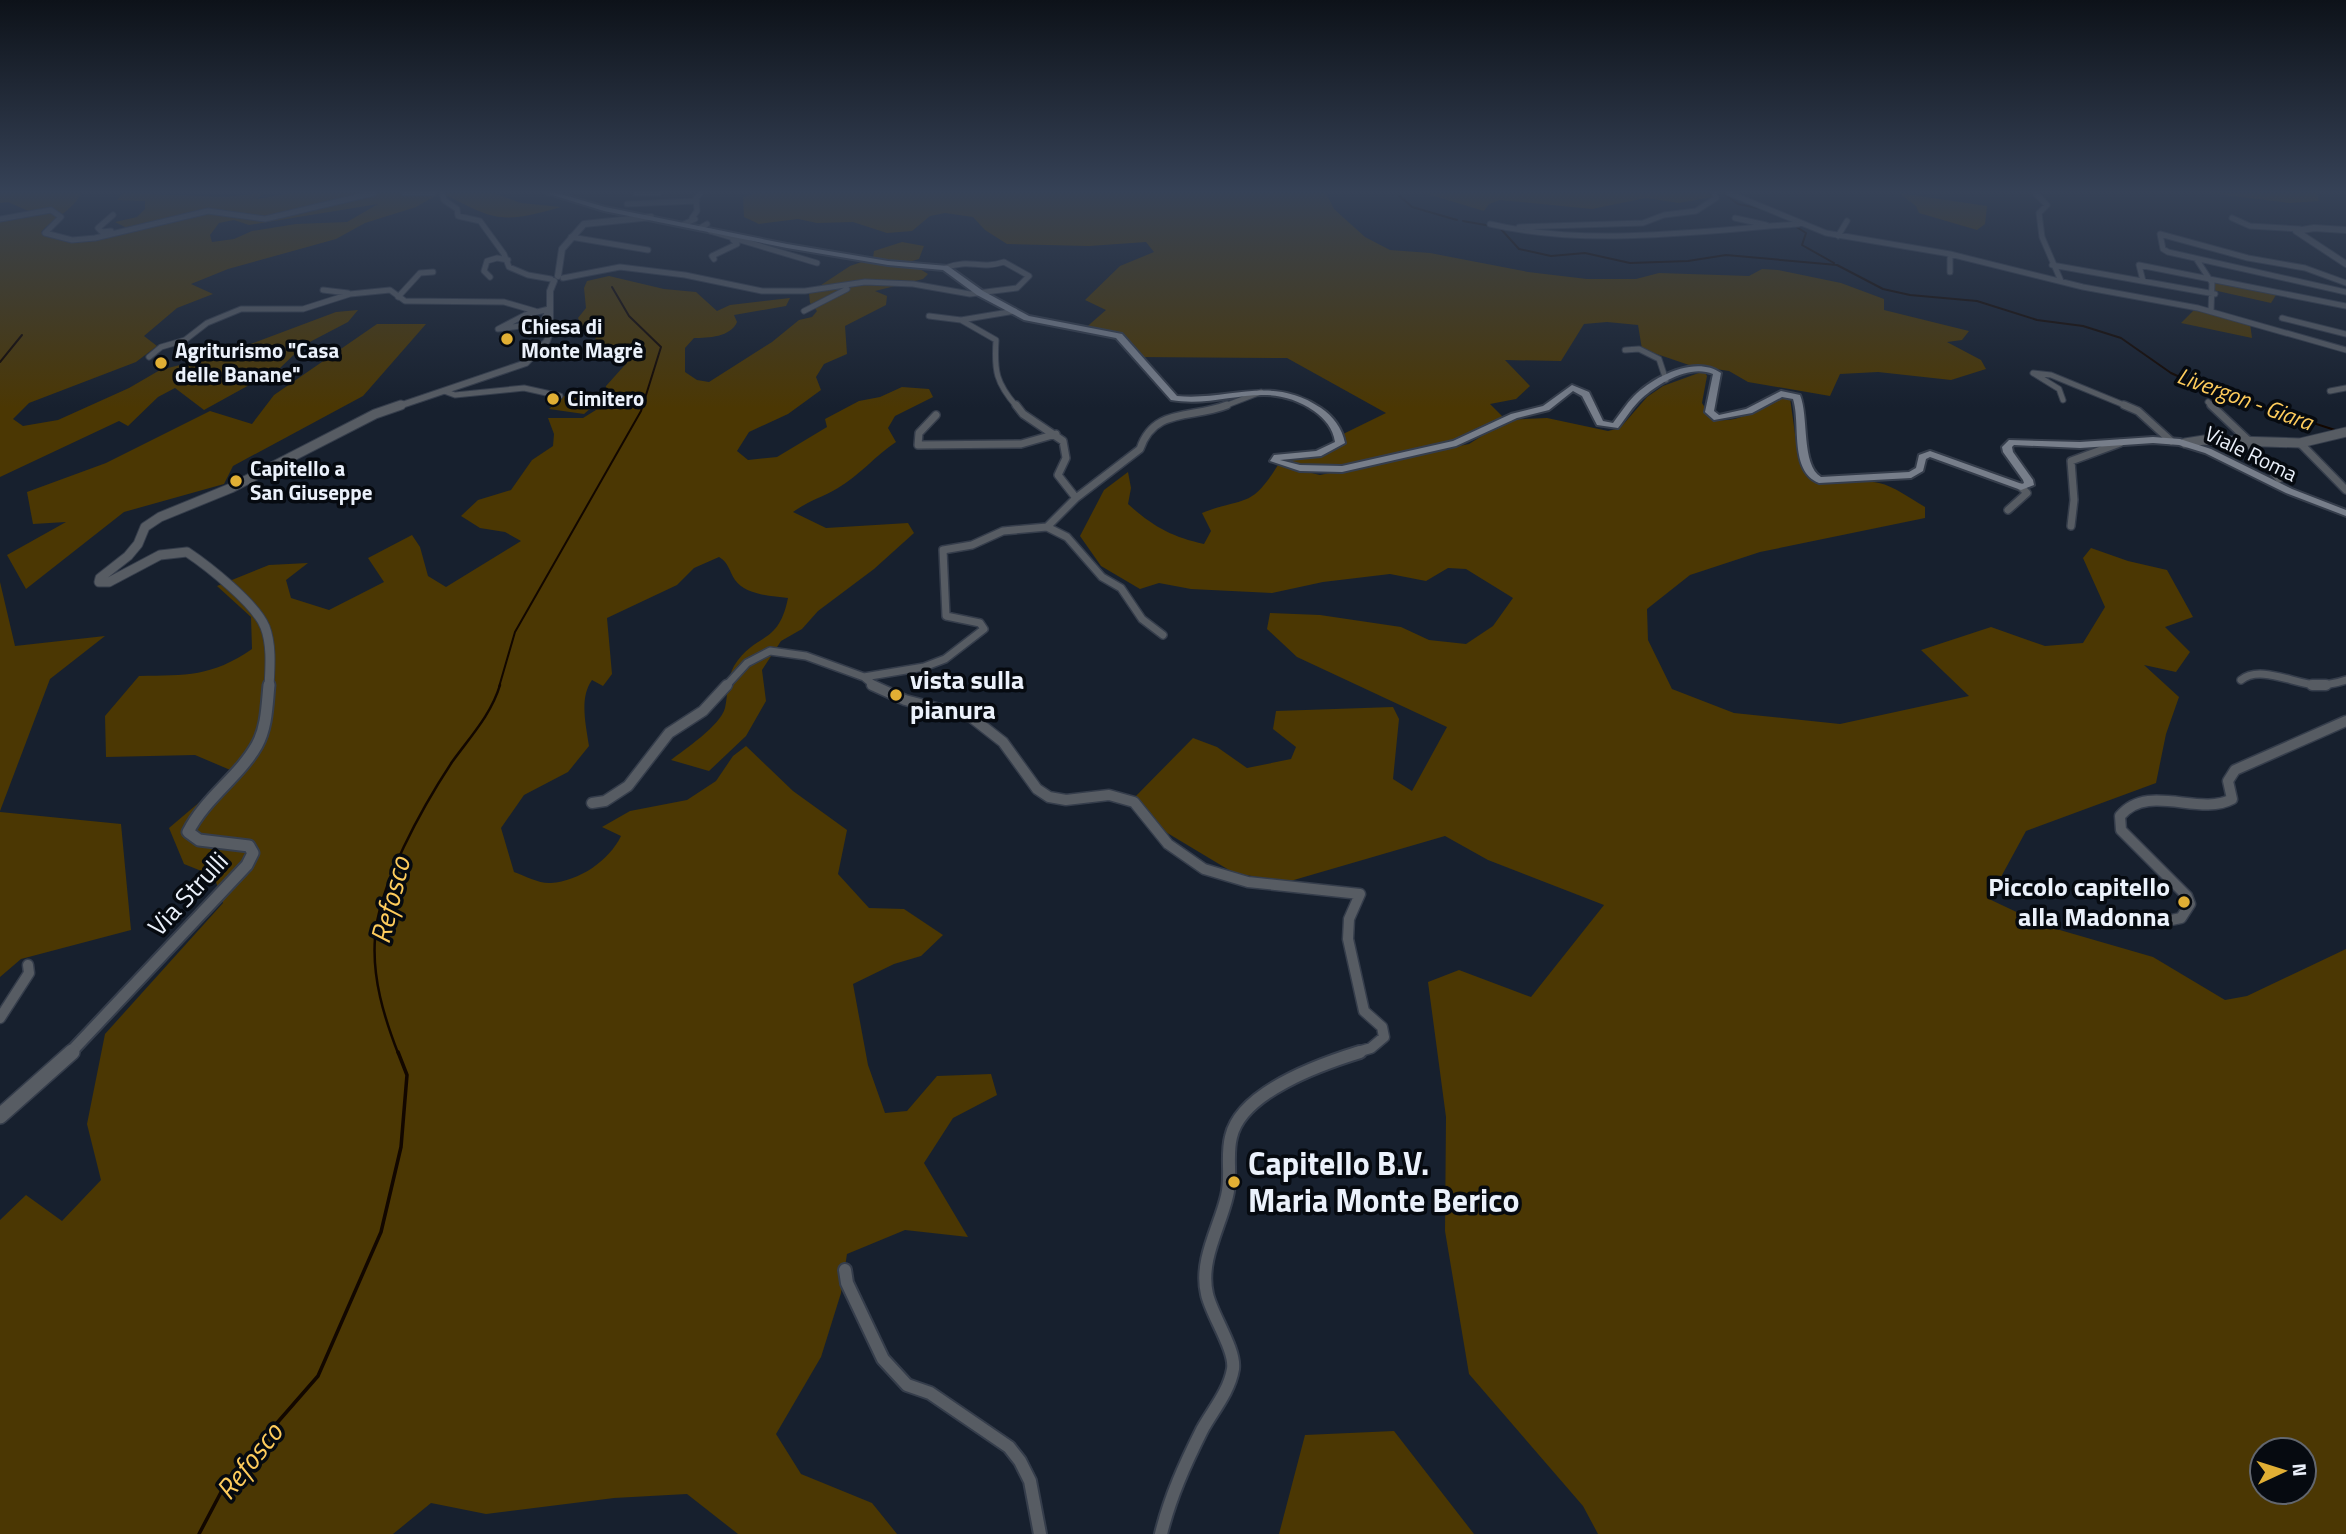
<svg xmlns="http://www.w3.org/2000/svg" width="2346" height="1534" viewBox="0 0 2346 1534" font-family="'Titillium Web',sans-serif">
  <rect width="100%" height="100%" fill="#17202e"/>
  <path fill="#4b3703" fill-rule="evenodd" d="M0 193H81C74 210 53 218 41 232L75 241 131 230 115 222 137 217 145 209V201L117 200 123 193 224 197 264 193 257 199 292 193H440L416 207 365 223 336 239 228 269 191 284 213 294 177 308 144 336 157 346 136 362 29 403 13 419 23 426 58 420 129 388 160 370 224 354 336 312 358 310 348 322 304 345 280 368 204 410 175 388 158 397 128 426 119 421 0 477V221L33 213 8 202 0 203ZM378 204 347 222 296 224 252 231 234 239 212 242 210 235 219 223 234 220 249 225Z
    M442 193H494L521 203 561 207C502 224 496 221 442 193Z
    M758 193H1326L1334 209 1365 237 1390 250 1430 253 1528 272 1587 279H1636L1659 273 1749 276 1762 269 1778 270 1841 283 1884 299V310L1969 331 1962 340 1947 342 1981 360 1986 369 1951 380 1878 372 1840 374 1830 396 1748 382 1729 371 1689 365 1642 349 1638 325 1607 322 1584 324 1561 361 1505 360 1530 386 1516 399 1490 404 1506 420 1547 418 1608 431 1620 428 1647 397 1663 386 1704 371 1707 376 1702 403 1712 419C1746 427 1771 395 1790 398L1797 448 1807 477C1833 489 1852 478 1879 483 1894 486 1911 499 1925 507V518L1760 552 1690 575 1647 609 1648 640 1672 689 1734 713 1840 724 1969 696 1921 650 1991 627 2045 646 2083 643 2105 607 2083 558 2091 548 2128 561 2167 570 2193 617 2165 627 2190 652 2176 672 2144 665 2179 697 2166 734 2156 783 2026 831 1989 899 2046 926 2153 957 2225 1000 2247 996 2346 949V1534H1598L1583 1506 1469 1374 1445 1231 1446 1117 1428 982 1459 970 1531 997 1604 905 1488 860 1445 836 1287 882 1234 873 1149 822 1133 799 1193 738 1217 747 1247 768 1291 759 1296 747 1273 729 1276 711 1393 707 1399 719 1393 779 1412 791 1447 727 1297 657 1267 629 1270 613 1320 615 1401 627 1429 640 1466 644 1493 626 1513 598 1466 569 1448 568 1426 581 1390 574 1323 582 1272 593 1191 589 1159 583 1140 589 1101 566 1080 536 1104 490 1128 472 1131 488 1128 504C1152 526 1172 537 1204 544L1211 531 1202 513C1245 496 1250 510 1278 465L1320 475 1469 444 1496 427 1475 436 1342 469 1300 468 1282 463 1280 460 1332 449 1339 436 1386 413 1287 358 1135 357C1118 334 1109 335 1082 331L1106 310 1085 300 1120 266 1154 252 1146 242 1089 246 1007 244 985 230 973 217 945 213 930 216 912 231 887 233 853 222 817 223 798 219 759 224 744 217 743 197ZM2262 1450H2304V1492H2262Z
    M1424 193H1708L1713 197 1679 203 1646 198 1592 209 1500 200 1489 204 1484 211Z
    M1899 193 1987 206 1985 224 1977 230 1919 213 1916 206Z
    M2208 193H2317L2319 201 2290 203Z
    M902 242 924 246 919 259 909 262 928 274 923 279 875 291 887 296 886 305 845 326 847 354 824 364 816 377 821 390 788 414 749 432 737 451 748 460 777 457 827 427 825 419 859 401 880 397 902 387 929 389 933 397 895 416 888 428 896 442C876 455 859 476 838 488 823 497 808 501 793 512L826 528 908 523 914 533 874 569 818 611 802 629 781 641 762 670 766 701 746 736 709 771 671 760C685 749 720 726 725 708 728 695 727 678 734 666 756 631 778 647 788 598 771 596 746 595 735 580 729 571 729 563 719 557L694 568 677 585 607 618 612 674 603 686 592 680C579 698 586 725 589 746L568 772 524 795 501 828 514 872C525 876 540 884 551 883 579 881 609 861 621 836L602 827 630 811 687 800 716 781 733 756 746 746 793 791 847 830 838 874 869 908 904 909 943 935 921 956 894 964 853 984 868 1065 885 1113 907 1111 937 1076 991 1074 997 1095 953 1118 924 1163 968 1237 905 1230 847 1254 841 1293 821 1357 776 1434 801 1474 872 1503 897 1534H738L687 1494 614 1498 486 1514 431 1503 393 1534H0V1220L26 1195 62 1221 101 1180 87 1124 105 1034 223 903 214 876 184 864 169 828 235 772 195 755 106 757 105 716 139 676C187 675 211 677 252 649L251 617 217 586 269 565 308 563 286 580 291 598 329 610 384 582 368 558 412 535 420 547 428 576 446 587 521 541 505 532 480 528 461 516 478 500 511 490 532 460 553 446 554 434 548 418H583L604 405 606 386 632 357 595 341 597 329 582 326 578 318 586 308 584 288 587 281 609 276 664 289 696 292 717 311 730 305 790 298 786 306 734 315 737 322C731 337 708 338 694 338L685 348V372L697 380 709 382 772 342 799 320 812 317 817 311 810 303 809 293 850 266 873 258 874 251Z
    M2214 278 2276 295 2271 303 2213 290Z
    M2196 308 2250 323 2252 338 2181 323Z
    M377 324H426L363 396 233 466 224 484 124 512 26 589 7 555 66 522 33 524 27 492 106 463 210 411 252 424 274 395Z
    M564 396 599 401 584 414 549 409Z
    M0 582 15 646 105 636 50 679 0 811Z
    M0 812 121 824 131 930 21 959 0 977Z
    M1394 1431 1474 1534H1279L1305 1435Z"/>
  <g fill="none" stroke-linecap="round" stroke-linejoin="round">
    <path stroke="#120700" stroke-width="2" d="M1396 193 1412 207 1457 220
      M1723 193 1738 204 1762 209
      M1463 221 1491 226
      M1795 226 1806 233 1802 245 1834 263
      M1500 228 1519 249 1551 256 1585 253 1630 263 1688 261 1726 255 1837 265 1883 289 1910 295 1977 301 2037 320 2083 326 2121 338 2171 373 2204 388 2335 430
      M0 362 22 335
      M499 687 515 632 641 411 661 347 629 316 612 287"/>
    <path stroke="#120700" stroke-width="2.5" d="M398 1053C384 1017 372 978 375 938 378 886 423 806 452 762 470 737 491 715 500 685"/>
    <path stroke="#120700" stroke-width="3.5" d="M199 1534 228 1479 318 1376 381 1232 401 1147 407 1075 398 1052"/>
    <defs>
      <path id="minor-far3" d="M404 193H433
        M442 193 444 200 457 209 458 216 480 221 504 254 509 267 528 275 551 279
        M636 193H658
        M1729 193 1826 233 1950 254 2083 287 2198 308 2346 350
        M2036 194 2047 205 2039 213 2042 237 2061 281
        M627 204 697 201
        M1735 218 1766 225
        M2232 218 2250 226 2300 229
        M0 219 51 210 61 217 45 233 72 240 95 238 208 211 265 219 374 193
        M684 224 695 219 692 218 697 211 696 198 701 193
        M1490 224C1587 247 1699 231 1798 224
        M1519 227 1643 223 1664 215 1696 211 1716 198 1714 193
        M700 228 707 224
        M111 231 102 232 98 228 113 215
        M710 231 817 263
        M1838 236 1847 221
        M571 237 648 250
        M1950 254V272
        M714 259 712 256 737 244 733 240
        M2197 260 2212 283 2211 311
        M2052 265 2215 294
        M490 277 484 271 487 261 497 258 508 260
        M563 278 620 267 685 275 762 291H805L865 282 913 284 970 294 1017 288 1029 276 1004 262C978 270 971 258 945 268
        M2143 281 2139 265 2346 306
        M2346 283 2305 268 2248 258 2160 234 2163 249 2168 252 2346 292
        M323 290 348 293
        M398 297 420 273 433 272
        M549 309 542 323 534 329 520 326 498 329 525 315Z
        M804 311 847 289
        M929 316 961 320 1015 311
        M2282 318 2346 334
        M961 320 996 340C994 371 996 383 1017 407
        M1625 350 1639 349 1659 359 1666 380
        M149 357 161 347 185 340 207 323 241 309H303L350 294 390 290 405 301 504 302 535 311
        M444 391 455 395 524 388 560 396 551 403
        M2330 391 2346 388
        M2063 400 2059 389 2033 373 2051 375 2129 407
        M2208 402 2213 407
        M1222 407 1261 392"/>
      <path id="minor-far2" d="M2124 405 2138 411 2171 441
        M2211 405 2250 442
        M936 415 919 433 918 445 1021 444 1056 434
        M2247 442 2279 479
        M2300 443 2346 490
        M1076 498 1140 449C1154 407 1192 419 1227 405
        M2008 510 2027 493 2021 487
        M2071 526 2074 500 2071 461 2120 443
        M1047 527 1067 537 1102 577 1121 588 1142 619 1163 635
        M864 677 924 667 945 659 984 629 980 623 946 616 943 550 972 545 1003 531 1047 527 1076 498 1058 475 1066 458 1063 441 1023 414 1016 405
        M2241 680C2260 664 2296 685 2318 685 2328 685 2337 683 2346 680
        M725 687 747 663 770 651 806 656 864 677 876 687"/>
      <path id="minor-far1" d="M872 685 905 700 971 717 1003 742 1037 789 1049 797 1066 800 1109 795 1134 802 1168 844 1204 869 1248 882 1360 894 1349 919 1348 939 1364 1011 1382 1027 1384 1037 1371 1048 1354 1053
        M2312 685H2326
        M592 803 605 801 628 786 669 733 703 711 727 685
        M2157 923 2181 918 2190 904 2187 896 2121 830 2120 816C2148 782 2199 817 2232 799L2228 781 2235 770 2346 721
        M0 1018 29 973 28 965"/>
      <path id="minor" d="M845 1270 847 1283 883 1359 907 1385 930 1393 1009 1447 1020 1461 1030 1481 1040 1534
        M1161 1534C1170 1497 1185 1464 1202 1430 1213 1410 1229 1392 1233 1369 1236 1350 1211 1314 1207 1294 1199 1260 1220 1227 1227 1196 1232 1177 1226 1156 1231 1137 1241 1092 1321 1064 1360 1052"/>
      <path id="tertiary-far3" d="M2346 230 2314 228 2296 231 2346 264
        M558 276 562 249 584 224 651 217
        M396 407 526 363 547 341 550 331V291L554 281"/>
      <path id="tertiary-far2" d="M2185 443 2204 440 2300 443 2346 432
        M269 687C270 668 272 645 265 627 256 604 208 566 187 552L160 555 109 582H99L100 578 128 556 138 544 145 527 160 517 231 488 375 414 401 405"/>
      <path id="tertiary-far1" d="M70 1053 247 865 253 853 249 846 199 840 188 832C205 798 239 777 257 745 267 727 267 704 269 685"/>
      <path id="tertiary" d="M0 1116 72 1052"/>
      <path id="secondary" d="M546 193H557L605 207 787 244 888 261 948 266 983 291 1029 316 1122 334 1177 396C1230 401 1271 374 1321 408 1333 416 1342 428 1345 443L1321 456 1280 460 1300 465 1342 466 1453 441 1511 414 1543 406 1572 385 1589 392 1603 421 1613 423C1620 414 1626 404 1634 396 1654 376 1696 355 1721 373L1714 411 1719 415 1746 409 1781 391 1800 395C1809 416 1801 465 1821 477L1909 472 1916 468 1919 455 1930 451 2022 484 2024 483 2023 480 2003 452 2002 447 2009 440 2080 442 2153 437 2180 439 2211 449 2292 489 2346 510V516L2286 493 2205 453 2179 445 2153 443 2080 448 2014 445 2012 447 2013 452 2033 480 2034 485 2021 490 1930 457 1926 459 1923 471 1911 478 1819 483C1789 471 1801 424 1793 399L1782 397 1752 413 1714 420 1705 412 1713 374C1690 364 1659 383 1642 398 1633 406 1626 418 1618 428L1597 425 1582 396 1573 391 1549 410 1517 418 1456 446 1342 472 1300 471 1270 461 1274 455 1316 451 1335 442C1333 428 1325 419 1314 411 1265 377 1224 409 1171 400L1116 338 1024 320 977 295 943 270 888 265 787 248 604 211Z"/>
    </defs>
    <use href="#minor-far3" stroke="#353d4b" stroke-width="7"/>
    <use href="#minor-far2" stroke="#353d4b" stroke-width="10"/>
    <use href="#minor-far1" stroke="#353d4b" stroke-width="13"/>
    <use href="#minor" stroke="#353d4b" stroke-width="16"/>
    <use href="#tertiary-far3" stroke="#353d4b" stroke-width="8"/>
    <use href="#tertiary-far2" stroke="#353d4b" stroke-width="11"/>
    <use href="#tertiary-far1" stroke="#353d4b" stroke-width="15"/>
    <use href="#tertiary" stroke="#353d4b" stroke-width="18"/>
    <use href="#secondary" stroke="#353d4b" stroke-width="4"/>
    <use href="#minor-far3" stroke="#575c63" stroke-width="5"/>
    <use href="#minor-far2" stroke="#575c63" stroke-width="7"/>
    <use href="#minor-far1" stroke="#575c63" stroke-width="10"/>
    <use href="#minor" stroke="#575c63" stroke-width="12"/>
    <use href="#tertiary-far3" stroke="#575c63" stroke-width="6"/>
    <use href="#tertiary-far2" stroke="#575c63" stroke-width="9"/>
    <use href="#tertiary-far1" stroke="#575c63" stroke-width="11"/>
    <use href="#tertiary" stroke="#575c63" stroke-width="15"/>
    <use href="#secondary" fill="#777e8a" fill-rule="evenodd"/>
  </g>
  <linearGradient id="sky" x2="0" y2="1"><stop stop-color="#0d1219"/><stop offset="0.47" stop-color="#364257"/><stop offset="1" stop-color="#364257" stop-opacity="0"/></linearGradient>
  <rect width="2346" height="408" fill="url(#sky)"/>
  <g fill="#e1af34" stroke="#060a10" stroke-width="2.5">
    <circle cx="507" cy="339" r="7"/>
    <circle cx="161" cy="363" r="7"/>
    <circle cx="553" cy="399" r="7"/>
    <circle cx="236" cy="481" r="7"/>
    <circle cx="896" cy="695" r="7"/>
    <circle cx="2184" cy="902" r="7"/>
    <circle cx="1234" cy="1182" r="7"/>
  </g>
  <g text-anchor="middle" stroke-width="7" stroke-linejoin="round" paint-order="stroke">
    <g font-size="21" font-weight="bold" fill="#ebf1fb" stroke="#060a10" text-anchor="start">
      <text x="521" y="334">Chiesa di<tspan x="521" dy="24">Monte Magrè</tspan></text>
      <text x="175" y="358">Agriturismo "Casa<tspan x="175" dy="24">delle Banane"</tspan></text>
      <text x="567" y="406">Cimitero</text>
      <text x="250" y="476">Capitello a<tspan x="250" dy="24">San Giuseppe</tspan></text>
    </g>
    <g font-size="21" fill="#ebf1fb" stroke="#060a10">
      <text transform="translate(2251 454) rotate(26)" y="7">Viale Roma</text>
    </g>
    <g font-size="23" font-style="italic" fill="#fecc5c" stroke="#060a10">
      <text transform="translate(2245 399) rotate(20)" y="8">Livergon - Giara</text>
    </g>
    <g font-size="26" font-weight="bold" fill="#ebf1fb" stroke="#060a10" text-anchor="start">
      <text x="910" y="689">vista sulla<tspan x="910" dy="30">pianura</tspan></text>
      <text x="2170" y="896" text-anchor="end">Piccolo capitello<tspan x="2170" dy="30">alla Madonna</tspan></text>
    </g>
    <g font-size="26" fill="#ebf1fb" stroke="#060a10">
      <text transform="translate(188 894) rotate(-47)" y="9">Via Strulli</text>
    </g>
    <g font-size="28" font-style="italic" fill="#fecc5c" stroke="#060a10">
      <text transform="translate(390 900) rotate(-76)" y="10">Refosco</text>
      <text transform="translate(249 1461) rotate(-52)" y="10">Refosco</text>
    </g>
    <g font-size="32" font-weight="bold" fill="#ebf1fb" stroke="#060a10" text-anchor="start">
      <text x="1248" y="1175">Capitello B.V.<tspan x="1248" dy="37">Maria Monte Berico</tspan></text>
    </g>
  </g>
  <g transform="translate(2283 1471) rotate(86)"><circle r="33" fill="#060a10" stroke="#62666e" stroke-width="2"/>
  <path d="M0-5L12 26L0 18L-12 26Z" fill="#e1af34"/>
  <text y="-10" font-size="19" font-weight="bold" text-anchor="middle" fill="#ebf1fb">N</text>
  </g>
</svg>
